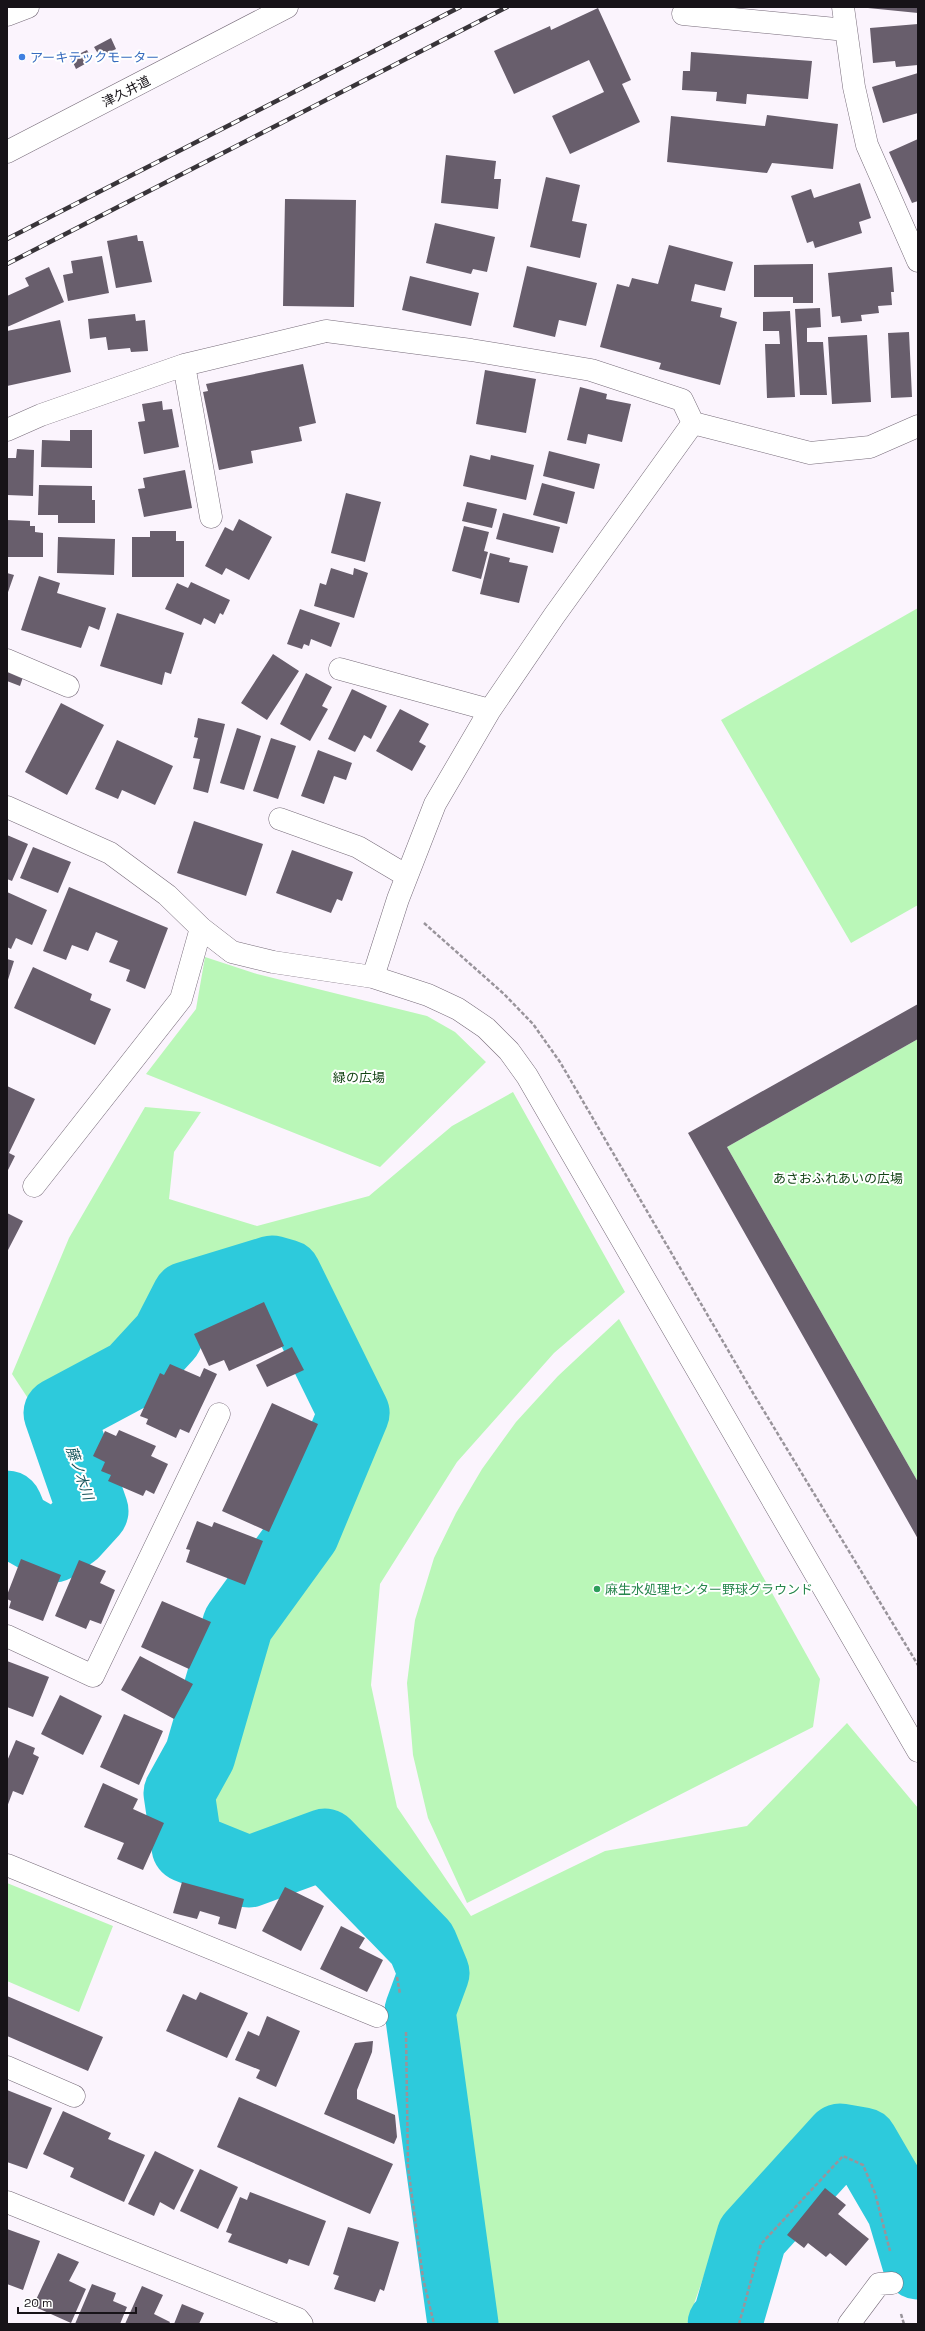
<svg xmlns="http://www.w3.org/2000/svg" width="925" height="2331" viewBox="0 0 925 2331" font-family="'Space Grotesk','Noto Sans JP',sans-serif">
  <rect width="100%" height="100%" fill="#fbf4fd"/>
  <path fill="#baf7b8" d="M918 608V905L851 943 721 720Z
    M205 957 257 974 427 1016 455 1032 486 1062 380 1167 146 1074 196 1009Z
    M918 1039V1482L727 1147Z
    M513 1092 625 1292 554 1353 457 1462 380 1584 371 1685 397 1807 471 1916 605 1851 747 1826 847 1723 918 1808V2297L911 2276 901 2169 886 2131 847 2110 806 2135 759 2179 707 2267 687 2324H469L442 2274 427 2204 441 2082 452 2057 431 2024 452 1971 404 1932 314 1835 260 1860 210 1838 208 1794 240 1701 252 1637 302 1567 318 1532 333 1477 357 1408 317 1323 296 1287 298 1254 192 1276 101 1355 33 1406 12 1374 69 1238 145 1107 201 1112 174 1152 169 1199 257 1226 369 1196 452 1126Z
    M619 1319 820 1679 813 1727 467 1903 428 1818 413 1755 407 1683 415 1620 434 1558 456 1513 482 1469 516 1422 558 1376Z
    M7 1883 113 1926 79 2012 7 1981Z"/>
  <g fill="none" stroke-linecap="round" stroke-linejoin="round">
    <path stroke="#2dcadc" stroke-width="71" d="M7 1506 15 1525 54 1547 73 1533 93 1511 59 1413 132 1374 167 1336 187 1297 272 1271 286 1275 354 1413 304 1533 238 1624 200 1755 179 1793 187 1847 249 1872 325 1844 422 1944 434 1973 420 2011 463 2324
      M723 2324 728 2319 752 2236 840 2139 863 2143 902 2210 918 2264"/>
  </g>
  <path fill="#685e6c" d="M868 7H918V13L868 8Z
    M598 8 631 80 622 84 640 122 570 154 552 116 604 92 589 60 514 94 494 51 550 26 551 30Z
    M918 24V65L896 67 895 61 873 63 870 28Z
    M111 38 116 49 100 57 94 47Z
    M87 50 92 60 76 69 71 58Z
    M691 52 812 61 808 99 747 94 746 104 716 101 717 92 682 90 683 71H690Z
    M918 73V113L883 123 872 87Z
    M767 115 838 124 833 169 772 163 767 173 667 162 671 116 765 126Z
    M918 139V201L912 203 889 152Z
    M446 155 496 161 494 179H501L498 209 441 203Z
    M546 177 580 185 572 221 587 224 580 258 530 247Z
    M860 183 871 218 859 222 862 233 815 248 813 241 807 243 791 196 811 189 814 198Z
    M285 199 356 200 354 307 283 306Z
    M435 223 495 237 487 272 473 269 471 274 426 263Z
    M137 235 138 241H143L152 282 116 288 107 241Z
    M669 245 733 262 725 291 695 284 691 301 722 308 720 317 737 322 720 385 659 369 661 363 600 347 617 284 629 287 632 278 658 284Z
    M102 256 109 293 68 301 63 275 73 273 71 261Z
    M813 264V303H793V297H754V265Z
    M527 266 597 283 586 326 559 320 555 337 513 327Z
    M49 267 64 302 7 327V296L29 286 25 278Z
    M892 267 894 292H891L892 305 878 306 879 313 861 315 862 321 841 323 840 316 832 317 828 273Z
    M410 276 479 293 471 326 402 310Z
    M820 308 821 327 807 328V342H823L827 395H800L795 309Z
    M790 311 795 397 767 398 765 344H780L779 331H763V312Z
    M135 314 136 321 145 320 148 351 131 352 130 348 108 350 106 337 90 339 88 319Z
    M60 320 71 372 7 386V331Z
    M909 332 912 397 891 398 888 333Z
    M867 335 871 402 832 404 828 337Z
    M303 364 316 423 299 427 302 441 251 451 253 463 219 470 203 392 208 391 206 384Z
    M485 370 536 379 526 433 476 424Z
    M580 387 607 394 606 399 631 404 622 442 588 434 586 444 567 440Z
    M162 401 163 410 172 409 179 447 144 454 138 422 145 421 142 404Z
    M70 430H92V468L41 467 42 440 70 441Z
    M17 449 34 450 33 496 7 495V458H16Z
    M549 451 600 464 594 489 543 476Z
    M470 455 490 460 491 455 534 465 526 500 463 486Z
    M185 470 192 508 144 517 138 489 145 488 143 478Z
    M542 483 575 492 567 524 533 515Z
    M39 485 92 486V500H95V523H58V515H38Z
    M346 493 381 502 365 562 331 553Z
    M467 502 497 509 492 528 462 521Z
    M503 513 560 527 553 553 496 539Z
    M239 519 272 537 249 580 226 568 222 575 205 566 225 527 233 531Z
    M7 520 30 521V526H35V532L43 533V557H7Z
    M464 526 489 532 484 551 488 552 481 579 452 571Z
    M150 531H176V541H184V577H132V537H150Z
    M58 537 115 539 114 575 57 573Z
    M490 553 510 558 509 562 528 566 519 603 480 594Z
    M331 568 353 575 354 568 368 573 354 618 314 606 320 583 326 585Z
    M7 573 14 575 7 595Z
    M39 576 60 583 57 593 106 608 99 630 89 626 81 648 21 630Z
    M191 582 230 600 223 615 220 613 215 624 204 618 201 625 165 609 177 583 188 588Z
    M300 609 340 623 331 647 311 639 309 646 304 644 302 649 287 644Z
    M117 613 184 633 171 674 165 672 162 685 100 666Z
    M273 654 299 671 267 720 241 703Z
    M7 671 23 677 20 686 7 681Z
    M306 673 332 687 322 706 328 709 310 741 280 724Z
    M352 689 387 706 371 739 364 735 355 752 328 739Z
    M61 703 104 725 67 795 25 772Z
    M400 709 429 724 419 742 426 746 412 771 376 751Z
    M198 718 225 724 208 793 193 789 200 759 193 758 198 738 194 737Z
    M237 728 261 736 244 790 220 783Z
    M271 738 296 746 278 799 253 791Z
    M117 740 173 766 155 805 122 790 118 799 95 789Z
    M318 750 352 763 346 780 334 776 324 804 301 796Z
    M194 821 263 844 246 896 177 873Z
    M7 835 28 844 12 881 7 879Z
    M33 847 71 862 58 893 20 878Z
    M292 850 353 872 342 901 337 899 331 913 276 893Z
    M69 887 168 928 145 989 126 981 130 970 109 962 118 941 96 932 88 951 72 945 66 960 43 951Z
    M7 892 47 910 32 945 16 938 11 949 7 947Z
    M7 959 14 961 7 983Z
    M33 967 92 994 90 1000 111 1009 95 1045 14 1008Z
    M918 1004V1039L727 1147 918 1482V1539L688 1133Z
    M7 1086 35 1099 9 1153 15 1156 8 1170Z
    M7 1213 23 1221 7 1252Z
    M264 1302 284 1346 229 1371 224 1360 209 1366 194 1334Z
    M292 1347 304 1370 267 1387 256 1365Z
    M170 1364 200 1377 204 1368 217 1374 189 1433 180 1429 176 1438 146 1424 148 1419 140 1416 160 1373 164 1375Z
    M272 1403 318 1424 269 1532 222 1511Z
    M119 1430 156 1446 151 1456 168 1464 154 1494 146 1490 143 1496 108 1481 111 1475 101 1471 105 1462 93 1456 105 1431 116 1436Z
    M197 1521 212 1527 214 1522 263 1541 245 1585 186 1562 190 1550 186 1549Z
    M21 1559 61 1575 43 1621 9 1608 11 1601 7 1599V1595Z
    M79 1560 106 1571 100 1583 115 1590 101 1624 90 1620 86 1629 55 1616Z
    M162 1601 211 1622 189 1669 141 1647Z
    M140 1656 193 1684 174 1719 121 1690Z
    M7 1661 49 1677 33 1717 7 1707Z
    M60 1695 102 1716 83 1755 41 1734Z
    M124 1714 163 1731 139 1785 100 1767Z
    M16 1740 35 1748 33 1754 39 1757 23 1795 13 1791 7 1807V1761Z
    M103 1783 138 1799 133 1809 164 1823 143 1870 117 1859 124 1843 84 1827Z
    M182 1882 244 1899 236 1929 218 1924 220 1917 200 1911 197 1919 173 1913Z
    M285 1887 324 1906 301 1951 262 1931Z
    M341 1926 365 1938 359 1948 383 1960 367 1992 320 1969Z
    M200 1992 248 2013 227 2058 166 2031 183 1994 196 2000Z
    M7 1996 103 2037 88 2071 7 2036Z
    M267 2016 300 2031 276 2087 256 2078 260 2070 235 2060 248 2031 259 2036Z
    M373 2041 372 2052 357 2090V2099L395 2115 397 2137 394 2144 324 2114 355 2043Z
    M7 2090 52 2108 27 2169 7 2162Z
    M239 2097 393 2164 370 2214 217 2147Z
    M63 2111 111 2133 108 2139 145 2155 124 2202 70 2177 74 2168 43 2154Z
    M155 2151 194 2170 174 2210 160 2202 154 2216 128 2204Z
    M200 2169 238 2187 218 2229 180 2211Z
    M825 2188 846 2205 838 2214 869 2239 846 2266 830 2253 826 2257 808 2243 804 2248 787 2235Z
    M250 2192 326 2221 309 2266 289 2259 287 2264 228 2242 232 2234 226 2232 240 2197 247 2200Z
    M348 2227 399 2242 384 2291 380 2289 375 2302 334 2289 339 2276 333 2274Z
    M7 2229 40 2241 23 2290 7 2284Z
    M58 2253 79 2262 69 2281 86 2289 71 2323 33 2306Z
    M92 2284 116 2293 113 2301 127 2307 120 2324H75Z
    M142 2286 163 2295 154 2314 170 2322 169 2324H125Z
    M182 2304 204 2313 199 2324H174Z"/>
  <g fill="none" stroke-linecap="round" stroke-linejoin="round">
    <defs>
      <path id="minor" d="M843 7 854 87 867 145 918 261
        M683 14 846 30
        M7 15 28 7
        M184 365 211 517
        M7 430 41 415 184 365 326 331 471 350 591 370 682 400 693 423 810 453 870 447 918 426
        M7 660 68 686
        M340 669 490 710
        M7 807 110 853 167 895 201 928 232 952 273 962 373 977 428 995 458 1009 486 1028 509 1051 527 1076 918 1751
        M280 819 358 847 407 876
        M373 977 398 899 435 804 490 710 554 616 693 423
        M34 1186 181 999 201 928
        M7 1636 93 1676 219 1414
        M7 1865 377 2016
        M7 2067 74 2096
        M7 2202 298 2319 302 2324
        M849 2324 879 2284 892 2283"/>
      <path id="major" d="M7 152 287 7"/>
    </defs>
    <use href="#minor" stroke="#766b79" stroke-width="23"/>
    <use href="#major" stroke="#766b79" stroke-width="23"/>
    <path stroke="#99949b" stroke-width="2.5" stroke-dasharray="4 2" stroke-linecap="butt" d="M424 923 504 994 533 1024 560 1062 753 1393 918 1665
      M397 1977 400 1994
      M406 2032 408 2167 423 2278 434 2324
      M901 2314 904 2324
      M739 2324 761 2244 843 2156 863 2165 875 2193 890 2251"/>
    <use href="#minor" stroke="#fff" stroke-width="22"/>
    <use href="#major" stroke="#fff" stroke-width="22"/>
    <defs>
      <path id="rail" d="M7 239 460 7
        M7 264 507 7"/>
    </defs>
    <use href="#rail" stroke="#383439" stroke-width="4.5"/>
    <use href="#rail" stroke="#fff" stroke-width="3" stroke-dasharray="9" stroke-linecap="butt"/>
  </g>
  <circle fill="#3f7fe0" stroke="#fff" stroke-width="1.5" cx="22" cy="57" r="4"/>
  <circle fill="#2e9e5b" stroke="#fff" stroke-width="1.5" cx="597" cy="1589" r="4"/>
  <g text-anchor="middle" stroke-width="4" stroke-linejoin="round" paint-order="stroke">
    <g font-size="13" fill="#366cbe" stroke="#fff" text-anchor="start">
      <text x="30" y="62">アーキテックモーター</text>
    </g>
    <g font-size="13" fill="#171318" stroke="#fff">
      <text transform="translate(126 91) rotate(-27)" y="5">津久井道</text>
    </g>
    <g font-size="13" fill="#134415" stroke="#fff">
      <text x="359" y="1082">緑の広場</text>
      <text x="838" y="1183">あさおふれあいの広場</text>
    </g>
    <g font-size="13" fill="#27864d" stroke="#fff" text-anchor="start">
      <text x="605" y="1594">麻生水処理センター野球グラウンド</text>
    </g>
    <g font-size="14" font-style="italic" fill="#16545b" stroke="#fff">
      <text transform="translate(80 1473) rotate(71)" y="5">藤ノ木川</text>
    </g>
  </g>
  <rect width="925" height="2331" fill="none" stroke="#171318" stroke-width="16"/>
  <path d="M18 2307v6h118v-6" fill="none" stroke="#171318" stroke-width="2"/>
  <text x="24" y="2307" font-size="12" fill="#171318" stroke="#ffffff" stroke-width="3" paint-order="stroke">20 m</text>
</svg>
